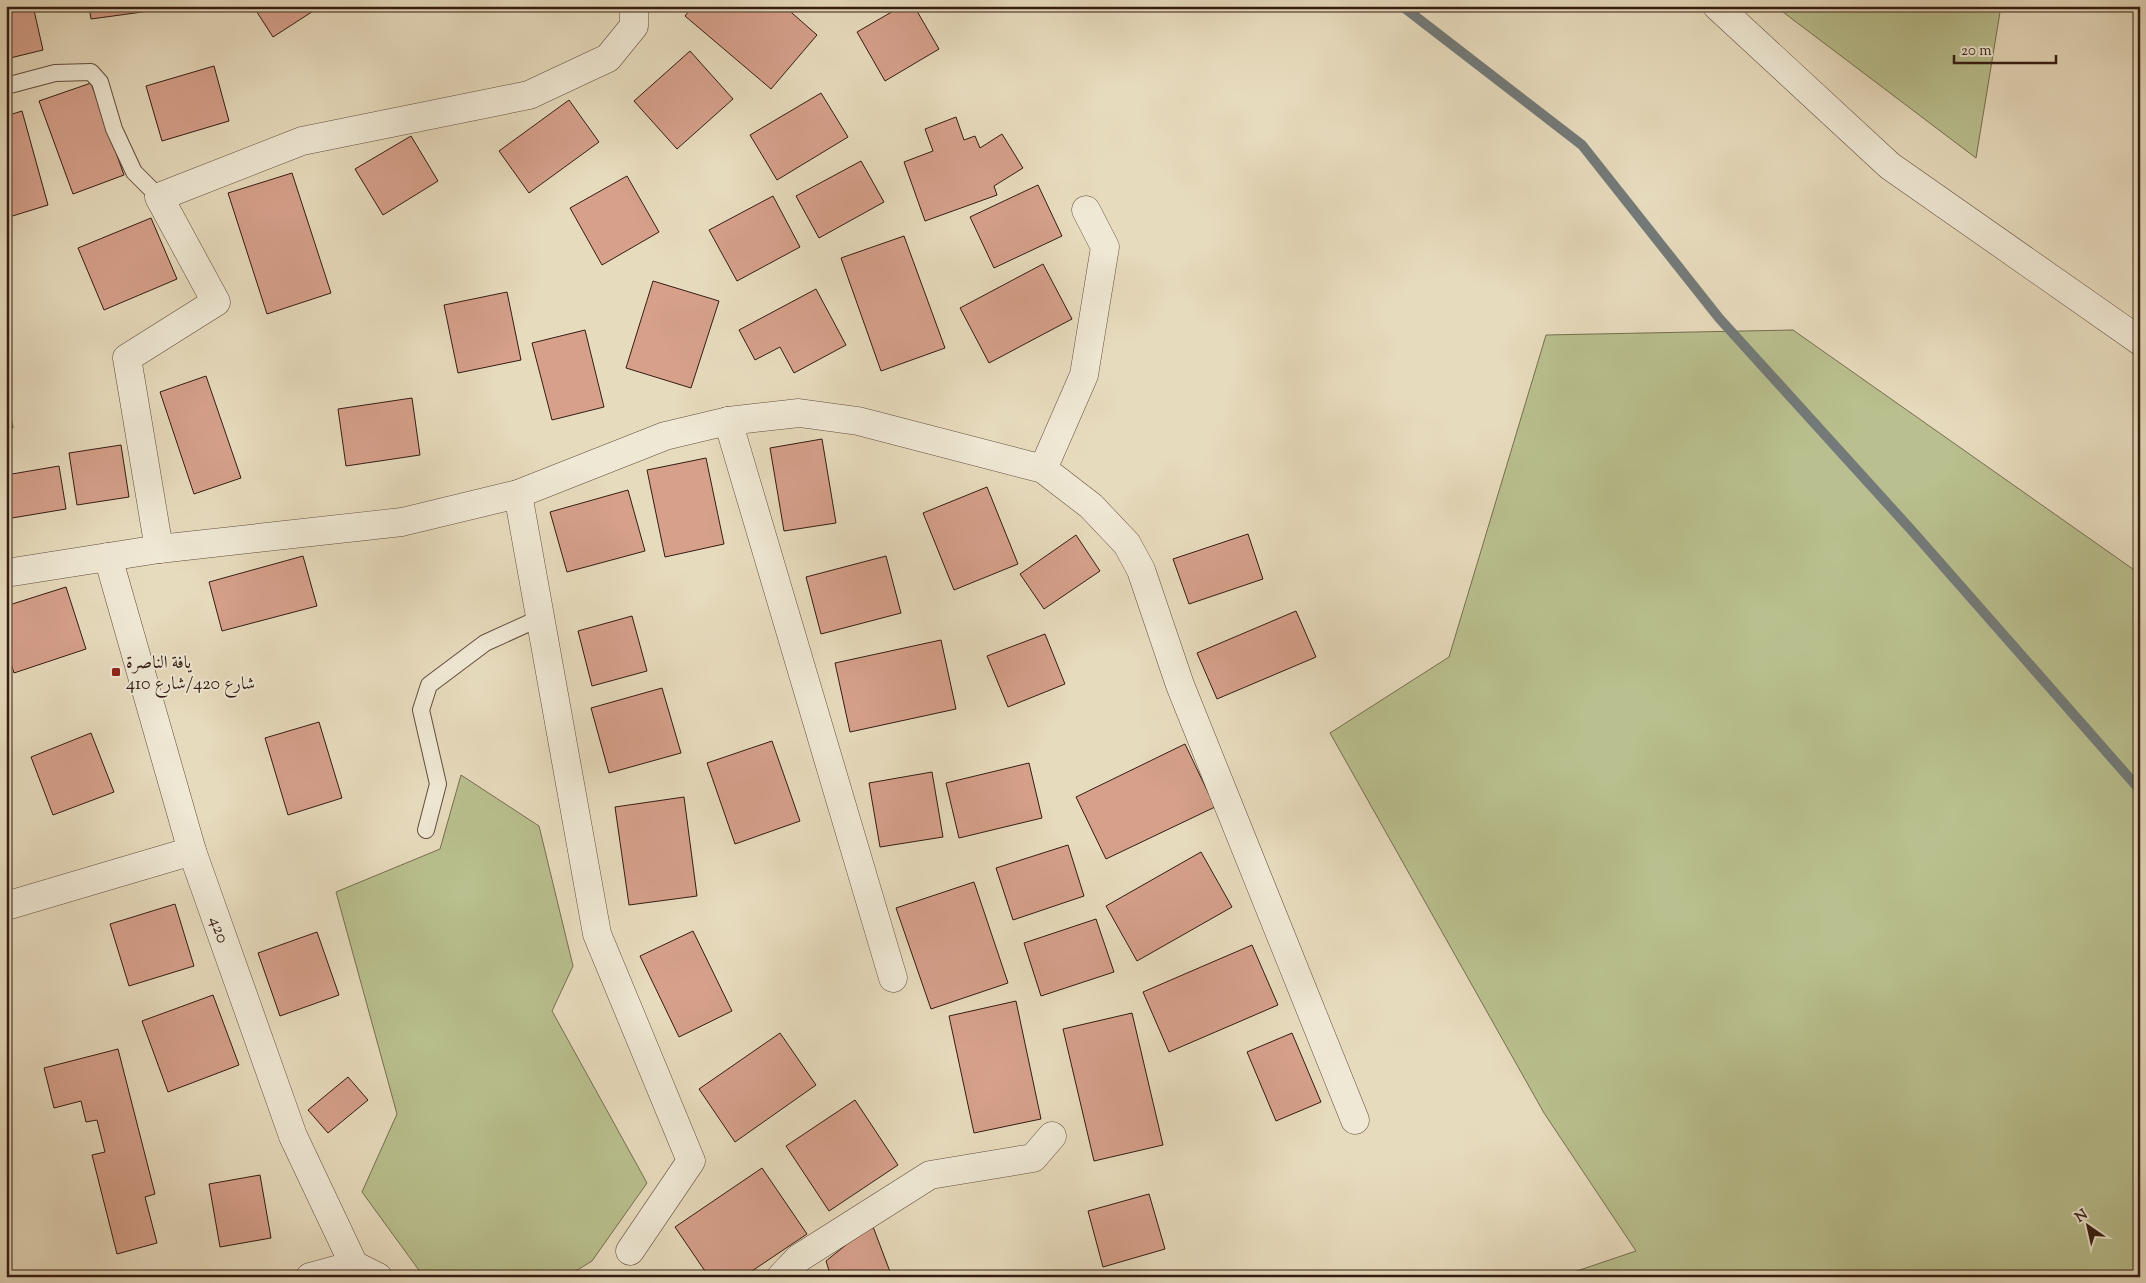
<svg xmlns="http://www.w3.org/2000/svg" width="2146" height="1283" viewBox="0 0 2146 1283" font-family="'Sorts Mill Goudy',Amiri,serif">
  <rect width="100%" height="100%" fill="#e7dbbd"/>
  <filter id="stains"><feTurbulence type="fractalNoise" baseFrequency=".004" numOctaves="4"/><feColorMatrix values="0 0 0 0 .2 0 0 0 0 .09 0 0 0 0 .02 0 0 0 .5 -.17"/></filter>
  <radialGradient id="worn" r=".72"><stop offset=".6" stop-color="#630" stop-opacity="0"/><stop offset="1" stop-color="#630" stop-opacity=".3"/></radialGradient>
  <path fill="#b9bf8e" stroke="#766e50" d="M1775 6H2001L1976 158Z
    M1793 330 2140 574V1277H1559L1636 1251 1544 1113 1330 733 1449 657 1546 335Z
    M461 775 539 826 573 966 552 1011 647 1183 592 1261 566 1277H428L421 1273 362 1192 397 1114 336 892 440 849Z"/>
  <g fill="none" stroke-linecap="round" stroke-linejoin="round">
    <path stroke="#737a79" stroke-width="10" d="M1402 6 1582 145 1719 318 1914 533 2140 790"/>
  </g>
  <path fill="#d6a08b" stroke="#341c12" d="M13 6H33L43 50 6 59V8Z
    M89 6H156L157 10 91 19Z
    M253 6H321L273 37Z
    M693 6H784L817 35 771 89 685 16Z
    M902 6H914L939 49 885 81 857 32Z
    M690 51 733 99 677 149 634 101Z
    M214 66 229 121 162 141 146 86Z
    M91 83 124 175 73 194 39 101Z
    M821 93 848 137 777 180 750 135Z
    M569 100 599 142 529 193 499 151Z
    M22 111 48 205 6 218V116Z
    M956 117 964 140 975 136 980 148 1002 134 1023 168 994 186 997 195 925 221 904 162 933 151 925 129Z
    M411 136 438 181 383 215 355 169Z
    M861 161 884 202 819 238 796 196Z
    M292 173 331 293 267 314 228 193Z
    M627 176 659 232 602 265 570 208Z
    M1038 185 1062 236 994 268 970 217Z
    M773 196 800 247 737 281 709 230Z
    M151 218 177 279 104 310 78 248Z
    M904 236 945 348 881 371 841 258Z
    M1043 264 1072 319 989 363 960 308Z
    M653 281 719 301 691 388 626 368Z
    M816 289 846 345 794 373 780 347 755 360 739 330Z
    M507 292 521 360 458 373 444 305Z
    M585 330 604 407 552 420 532 343Z
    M206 376 241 478 194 494 160 392Z
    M6 387 13 428 6 429Z
    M412 398 420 455 346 466 338 409Z
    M822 439 836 523 784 531 770 448Z
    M121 445 129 497 77 505 69 453Z
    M706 458 724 544 665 557 647 470Z
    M59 466 66 509 6 519V475Z
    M987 487 1018 564 954 590 923 513Z
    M628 490 645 551 567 572 550 512Z
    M1248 534 1263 579 1189 604 1173 559Z
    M1076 535 1100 571 1044 609 1020 574Z
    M303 556 317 606 222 631 209 582Z
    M886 556 901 613 821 634 806 577Z
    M66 587 86 649 14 673 6 648V606Z
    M1296 611 1316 657 1217 699 1197 653Z
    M632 616 647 671 592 686 578 631Z
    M1045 634 1065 684 1008 707 987 656Z
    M941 640 956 709 850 732 835 663Z
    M662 688 681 753 609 773 591 708Z
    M319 722 342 798 288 815 265 738Z
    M91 733 114 792 53 815 31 757Z
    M772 741 800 821 735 844 707 763Z
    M1185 744 1215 807 1106 859 1076 797Z
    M1029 763 1042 818 959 838 946 783Z
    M932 772 943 837 880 847 869 783Z
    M684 797 697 896 629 905 615 807Z
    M1068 845 1084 896 1013 920 996 868Z
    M1201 852 1232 907 1137 961 1106 906Z
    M974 882 1008 983 931 1009 896 908Z
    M175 904 194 966 129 986 110 924Z
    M1096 919 1114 972 1041 996 1024 943Z
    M693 931 732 1011 679 1037 640 956Z
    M317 932 339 995 280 1016 258 953Z
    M1252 945 1278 1005 1169 1052 1143 992Z
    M213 995 239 1065 168 1092 142 1021Z
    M1016 1001 1041 1119 974 1133 949 1016Z
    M1132 1013 1163 1145 1094 1161 1063 1029Z
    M780 1033 816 1085 735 1142 699 1089Z
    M1292 1033 1321 1102 1276 1121 1247 1052Z
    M118 1049 155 1194 145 1197 157 1243 117 1254 92 1155 105 1152 97 1120 86 1122 81 1101 54 1108 44 1068Z
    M348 1077 368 1100 328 1133 308 1110Z
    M855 1100 898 1165 829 1211 786 1146Z
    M762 1168 807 1234 743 1277H709L675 1227Z
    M260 1175 271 1238 220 1247 209 1184Z
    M1149 1194 1165 1249 1103 1267 1088 1211Z
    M872 1224 892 1277H831L826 1261Z"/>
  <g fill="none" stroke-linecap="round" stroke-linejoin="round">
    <defs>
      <path id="service" d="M6 86 55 73 91 72 100 82 114 129 134 172 159 197
        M426 830 438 784 421 710 429 685 485 643 540 618"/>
      <g id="minor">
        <path d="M1717 6 1890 166 2140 341"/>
        <path d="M728 421 893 978"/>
        <path d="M1043 469 1084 375 1105 247 1086 210"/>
        <path d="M518 494 597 934 691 1161 630 1251"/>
        <path d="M159 549 127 358 216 302 159 197 302 141 529 95 608 58 634 26V6"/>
        <path id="s1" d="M108 557 192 851 293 1136 354 1265 378 1277"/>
        <path d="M6 573 159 549 402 522 518 494 665 436 728 421 799 413 858 421 1043 469 1091 506 1127 544 1141 570 1180 685 1355 1120"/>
        <path d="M6 906 192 851"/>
        <path d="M310 1277 354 1265"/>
        <path d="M781 1277 799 1258 930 1175 1033 1158 1052 1136"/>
      </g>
    </defs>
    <use href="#service" stroke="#614c3d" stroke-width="18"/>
    <use href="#minor" stroke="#614c3d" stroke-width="29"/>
    <use href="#service" stroke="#efe8d4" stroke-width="16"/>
    <use href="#minor" stroke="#efe8d4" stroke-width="28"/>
  </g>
  <rect fill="#8f2418" stroke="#efe8d4" stroke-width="2" x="111" y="667" width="10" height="10" rx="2.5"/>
  <g text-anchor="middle" stroke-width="4" stroke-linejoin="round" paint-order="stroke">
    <g font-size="18" fill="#341c12" stroke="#efe8d4" text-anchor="start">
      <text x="126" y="668">يافة الناصرة<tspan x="126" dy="21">شارع 420/شارع 410</tspan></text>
    </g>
    <g font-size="18" fill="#341c12" stroke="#efe8d4">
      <text dy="6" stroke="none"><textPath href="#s1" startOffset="389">420</textPath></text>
    </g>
  </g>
  <rect width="2146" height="1283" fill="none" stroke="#e7dbbd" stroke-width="25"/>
  <rect x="8" y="8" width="2131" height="1268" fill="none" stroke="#341c12" stroke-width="2.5"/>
  <rect x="12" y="12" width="2121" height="1258" fill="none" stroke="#341c12"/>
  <g transform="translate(2088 1226) rotate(326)" stroke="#efe8d4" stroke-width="4" paint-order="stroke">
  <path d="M0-4L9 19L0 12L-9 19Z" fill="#341c12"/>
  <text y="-8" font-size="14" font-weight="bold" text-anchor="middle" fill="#341c12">N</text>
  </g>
  <path d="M1954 55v8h102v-8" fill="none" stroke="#341c12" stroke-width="2.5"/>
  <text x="1961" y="55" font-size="15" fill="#341c12" stroke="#efe8d4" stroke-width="4" paint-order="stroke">20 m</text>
  <rect width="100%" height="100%" filter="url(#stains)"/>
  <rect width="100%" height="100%" fill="url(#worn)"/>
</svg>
